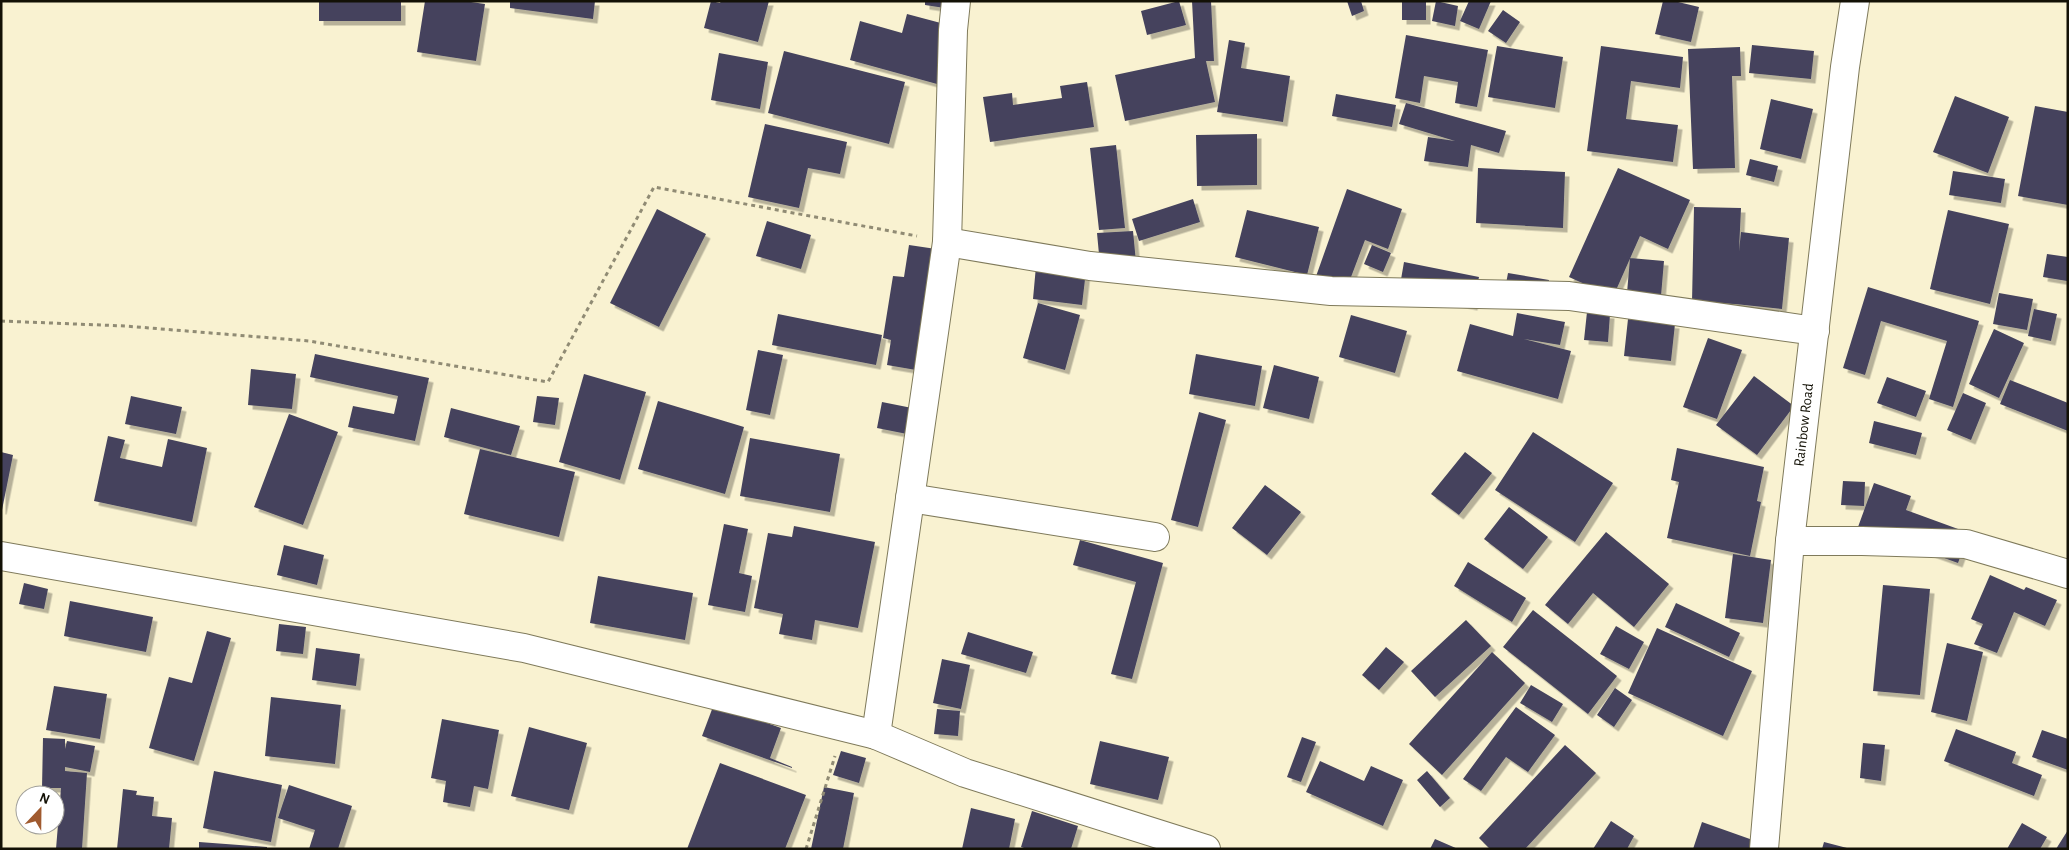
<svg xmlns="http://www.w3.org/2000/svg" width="2069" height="850" viewBox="0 0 2069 850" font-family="'Alegreya Sans',sans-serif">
  <defs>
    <filter id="shadow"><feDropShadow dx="4.5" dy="4.5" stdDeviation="0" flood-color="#0004"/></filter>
  </defs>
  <rect width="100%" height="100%" fill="#f9f2d1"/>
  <path fill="#45435d" filter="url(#shadow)" d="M319 1H401V21H319Z
    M425 1H464L485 4 476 61 417 52Z
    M510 1H595L593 19 510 8Z
    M711 1 720 3 721 1H769L758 42 704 28Z
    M925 1H952L951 9 925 5Z
    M1179 1 1186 25 1147 35 1141 11Z
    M1192 1H1211L1214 61H1206L1215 102 1125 121 1115 75 1195 58Z
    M1347 1H1361L1364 11 1352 16Z
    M1402 1H1426V20H1402Z
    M1436 1 1458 6 1455 26 1432 21Z
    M1469 1H1491L1479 29 1460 21Z
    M1663 1H1674L1699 7 1691 42 1655 34Z
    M1503 10 1520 22 1506 43 1488 31Z
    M907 14 952 26 937 84 850 60 860 21 902 33Z
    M1406 35 1488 50 1477 107 1455 103 1458 82 1424 76 1420 103 1395 98Z
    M1229 40 1245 43 1241 68 1290 76 1283 122 1217 112Z
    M1752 45 1814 51 1811 79 1749 73Z
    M1497 46 1563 57 1555 108 1488 97Z
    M1601 46 1683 57 1680 88 1631 81 1626 119 1678 125 1673 162 1587 151Z
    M1740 47 1741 76H1732L1735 168 1693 169 1688 49Z
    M784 51 905 82 889 144 768 113Z
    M719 53 768 62 760 109 711 100Z
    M1087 82 1094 127 990 142 983 97 1012 93 1013 105 1062 98 1060 86Z
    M1336 94 1396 105 1392 127 1332 116Z
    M1955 96 2009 117 1988 173 1933 152Z
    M1771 99 1813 109 1801 159 1760 149Z
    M1406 103 1506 131 1499 153 1471 145 1468 167 1424 161 1428 137 1455 141 1399 124Z
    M2035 106 2068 112V205L2018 196Z
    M765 124 847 142 840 174 808 168 799 208 748 197Z
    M1257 134V185L1197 186 1196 135Z
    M1116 145 1125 228 1099 230 1090 148Z
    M1750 159 1778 166 1774 182 1746 175Z
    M1478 168 1565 172 1563 228 1476 223Z
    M1618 168 1690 200 1668 249 1640 236 1613 297 1569 277Z
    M1953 171 2005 179 2001 203 1949 195Z
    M1347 189 1402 209 1388 249 1365 240 1345 293 1314 282Z
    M1193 199 1200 222 1139 241 1132 219Z
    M1694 207 1741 208 1739 251 1741 232 1789 238 1782 309 1735 304 1692 302Z
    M657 209 706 234 659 327 610 303Z
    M1247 210 1319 227 1307 275 1235 257Z
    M1948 210 2009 224 1990 304 1930 289Z
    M767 221 811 235 801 269 756 256Z
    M1133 231 1136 262 1100 265 1097 233Z
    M909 245 936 249 916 370 887 365 891 340 883 338 893 276 904 277Z
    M1372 245 1391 253 1383 272 1364 264Z
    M2047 254 2068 257 2067 281 2043 277Z
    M1630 258 1664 261 1661 296 1627 293Z
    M1404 262 1479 277 1473 306 1399 291Z
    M1036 266 1086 271 1082 305 1033 299Z
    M1508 273 1549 280 1547 296 1505 289Z
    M1868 287 1979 321 1953 407 1929 399 1947 341 1881 321 1865 375 1843 368Z
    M1999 293 2033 299 2027 330 1993 324Z
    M1038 303 1080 315 1065 370 1023 358Z
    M2034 309 2057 314 2051 341 2028 336Z
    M1587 312 1610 314 1608 342 1584 340Z
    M1517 313 1565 322 1560 345 1524 339 1571 351 1558 399 1457 371 1470 324 1513 336Z
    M778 314 882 335 876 365 772 345Z
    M1351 315 1407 331 1395 373 1339 357Z
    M1628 319 1675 324 1671 361 1624 356Z
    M1994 329 2024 343 1999 398 1969 384Z
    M1708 338 1742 350 1717 419 1683 407Z
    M758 350 783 355 770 415 746 410Z
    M315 354 429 378 415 441 348 427 353 406 394 414 398 396 310 377Z
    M1196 354 1262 366 1255 406 1189 394Z
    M1274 365 1319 377 1309 419 1263 408Z
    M251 369 296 374 292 409 248 405Z
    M584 374 646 392 620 480 559 462Z
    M1754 376 1794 406 1757 455 1716 425Z
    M1887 377 1926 391 1916 417 1877 403Z
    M2010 380 2068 403V431L2000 404Z
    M1963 393 1986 403 1971 440 1947 430Z
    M131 396 182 407 176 434 125 424Z
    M537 396 559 398 555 425 533 422Z
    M658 401 744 427 725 494 638 469Z
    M882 402 922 410 917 436 877 428Z
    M451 408 520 426 511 455 444 437Z
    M1199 412 1226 420 1198 527 1171 520Z
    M289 414 338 432 303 525 254 507Z
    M1874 421 1922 433 1916 455 1869 443Z
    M1533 432 1613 483 1575 542 1495 490Z
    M108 436 125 440 120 458 162 467 168 439 207 448 192 522 94 501Z
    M750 438 840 454 830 512 740 496Z
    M1677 448 1764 467 1757 501 1761 502 1750 556 1667 538 1679 482 1671 480Z
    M480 449 575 472 559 537 464 514Z
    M1 452 13 455 2 510H1Z
    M1465 452 1492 473 1459 515 1431 494Z
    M1843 481 1865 482 1864 506 1841 505Z
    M1874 483 1911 496 1906 510 1969 533 1958 563 1858 527Z
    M1265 485 1301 512 1267 555 1232 528Z
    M1509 507 1548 537 1523 569 1484 539Z
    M724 524 748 529 739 573 752 576 745 612 708 605Z
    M794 526 875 542 858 628 815 620 812 640 779 634 783 614 754 608 768 533 792 537Z
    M1606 532 1669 584 1634 627 1593 593 1568 624 1545 605Z
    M1080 540 1163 563 1132 679 1111 674 1136 582 1073 565Z
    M284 545 324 555 317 585 277 575Z
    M1733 554 1771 560 1763 623 1725 618Z
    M1468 562 1526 598 1512 622 1454 586Z
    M1990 575 2024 590 2026 587 2057 600 2045 626 2014 612 1997 653 1974 644 1983 624 1971 619Z
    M598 576 693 593 685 640 590 623Z
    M24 583 48 589 44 609 19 604Z
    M1883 585 1930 589 1920 695 1873 691Z
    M70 601 153 617 146 652 64 636Z
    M1676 603 1740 633 1729 657 1665 627Z
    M1533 610 1617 676 1588 714 1503 647Z
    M1466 620 1491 646 1435 697 1411 671Z
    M279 624 306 627 303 654 276 651Z
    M1616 626 1644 642 1629 669 1600 654Z
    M1657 628 1752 671 1723 736 1628 693Z
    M207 631 231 638 194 761 149 748 169 677 192 683Z
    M968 632 1033 652 1026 673 961 654Z
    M1947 643 1983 652 1967 721 1931 712Z
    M1386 647 1404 662 1379 690 1362 675Z
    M316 648 360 654 356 686 312 680Z
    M1492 652 1525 683 1442 775 1409 744Z
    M942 659 970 665 961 709 933 703Z
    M1531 685 1563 704 1552 722 1520 703Z
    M54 686 107 694 100 739 46 730Z
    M1615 688 1632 700 1614 727 1597 715Z
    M271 697 341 705 335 764 265 756Z
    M714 704 781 728 770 758 792 767V768L702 736Z
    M1516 707 1555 735 1528 772 1506 757 1481 791 1463 779Z
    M937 709 960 711 958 736 934 734Z
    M442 719 499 730 488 789 474 786 470 807 443 802 446 781 431 778Z
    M529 727 587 743 569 810 511 796Z
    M1956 729 2016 752 2012 763 2042 775 2034 796 1944 761Z
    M2042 730 2068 739V770L2032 757Z
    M1302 737 1316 742 1301 782 1287 777Z
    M43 738 65 739V749L67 741 95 746 90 772 65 767V771L87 773 82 849H56L61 788H42Z
    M1100 741 1169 757 1158 800 1090 784Z
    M1863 743 1885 745 1881 781 1860 778Z
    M1565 745 1596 773 1525 849H1490L1479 838Z
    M841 751 866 758 859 783 833 775Z
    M1320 761 1364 781 1371 766 1403 780 1383 826 1306 792Z
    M720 763 806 795 785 849H687Z
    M214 771 282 785 271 842 203 828Z
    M1427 771 1450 798 1440 807 1417 780Z
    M289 785 352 806 338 849H309L315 830 278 818Z
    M824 787 854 793 843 849H811Z
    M123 789 137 791 136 795 154 797 152 816 172 818 169 849H117Z
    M971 808 1015 819 1009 849H962Z
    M1032 811 1078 826 1071 849H1027L1021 847Z
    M1611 821 1634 836 1627 849H1593Z
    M1702 822 1764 844 1762 849H1693Z
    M2022 823 2047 837 2040 849H2007Z
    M2068 830V849H2056Z
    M1435 839 1458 849H1430Z
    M199 842 267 847V849H199Z
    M1824 842 1847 848V849H1822Z"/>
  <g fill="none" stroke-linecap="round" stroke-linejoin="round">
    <defs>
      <g id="minor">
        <path d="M947 242 1090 266 1331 291 1569 296 1815 331"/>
        <path d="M910 498 1155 537"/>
        <path d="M1790 541H1862L1966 544 2068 574"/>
        <path d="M1 556 524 648 876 735 965 773 1206 849"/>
        <path d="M876 735 947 242 953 30 956 1"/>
        <path id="s1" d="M1764 849 1790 541 1845 67 1855 1"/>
      </g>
    </defs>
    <use href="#minor" stroke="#7f7a5b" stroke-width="30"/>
    <path stroke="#908b74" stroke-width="3" stroke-dasharray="4 4" stroke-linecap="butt" d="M1 321 125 326 309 341 548 382 654 187 917 236
      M806 849 835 756"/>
    <use href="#minor" stroke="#fff" stroke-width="28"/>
  </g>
  <g text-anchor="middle" stroke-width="5" stroke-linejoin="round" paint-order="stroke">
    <g font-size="15" fill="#131106" stroke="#fff">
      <text dy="5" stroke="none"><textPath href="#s1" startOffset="426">Rainbow Road</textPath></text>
    </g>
  </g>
  <rect width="2069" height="850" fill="none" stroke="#131106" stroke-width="5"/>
  <g transform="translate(40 810) rotate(22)"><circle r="24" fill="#ffffff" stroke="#a1a09b"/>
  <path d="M0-4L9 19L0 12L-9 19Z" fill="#a05a2f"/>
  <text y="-8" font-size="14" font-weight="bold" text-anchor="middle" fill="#131106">N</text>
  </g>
</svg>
